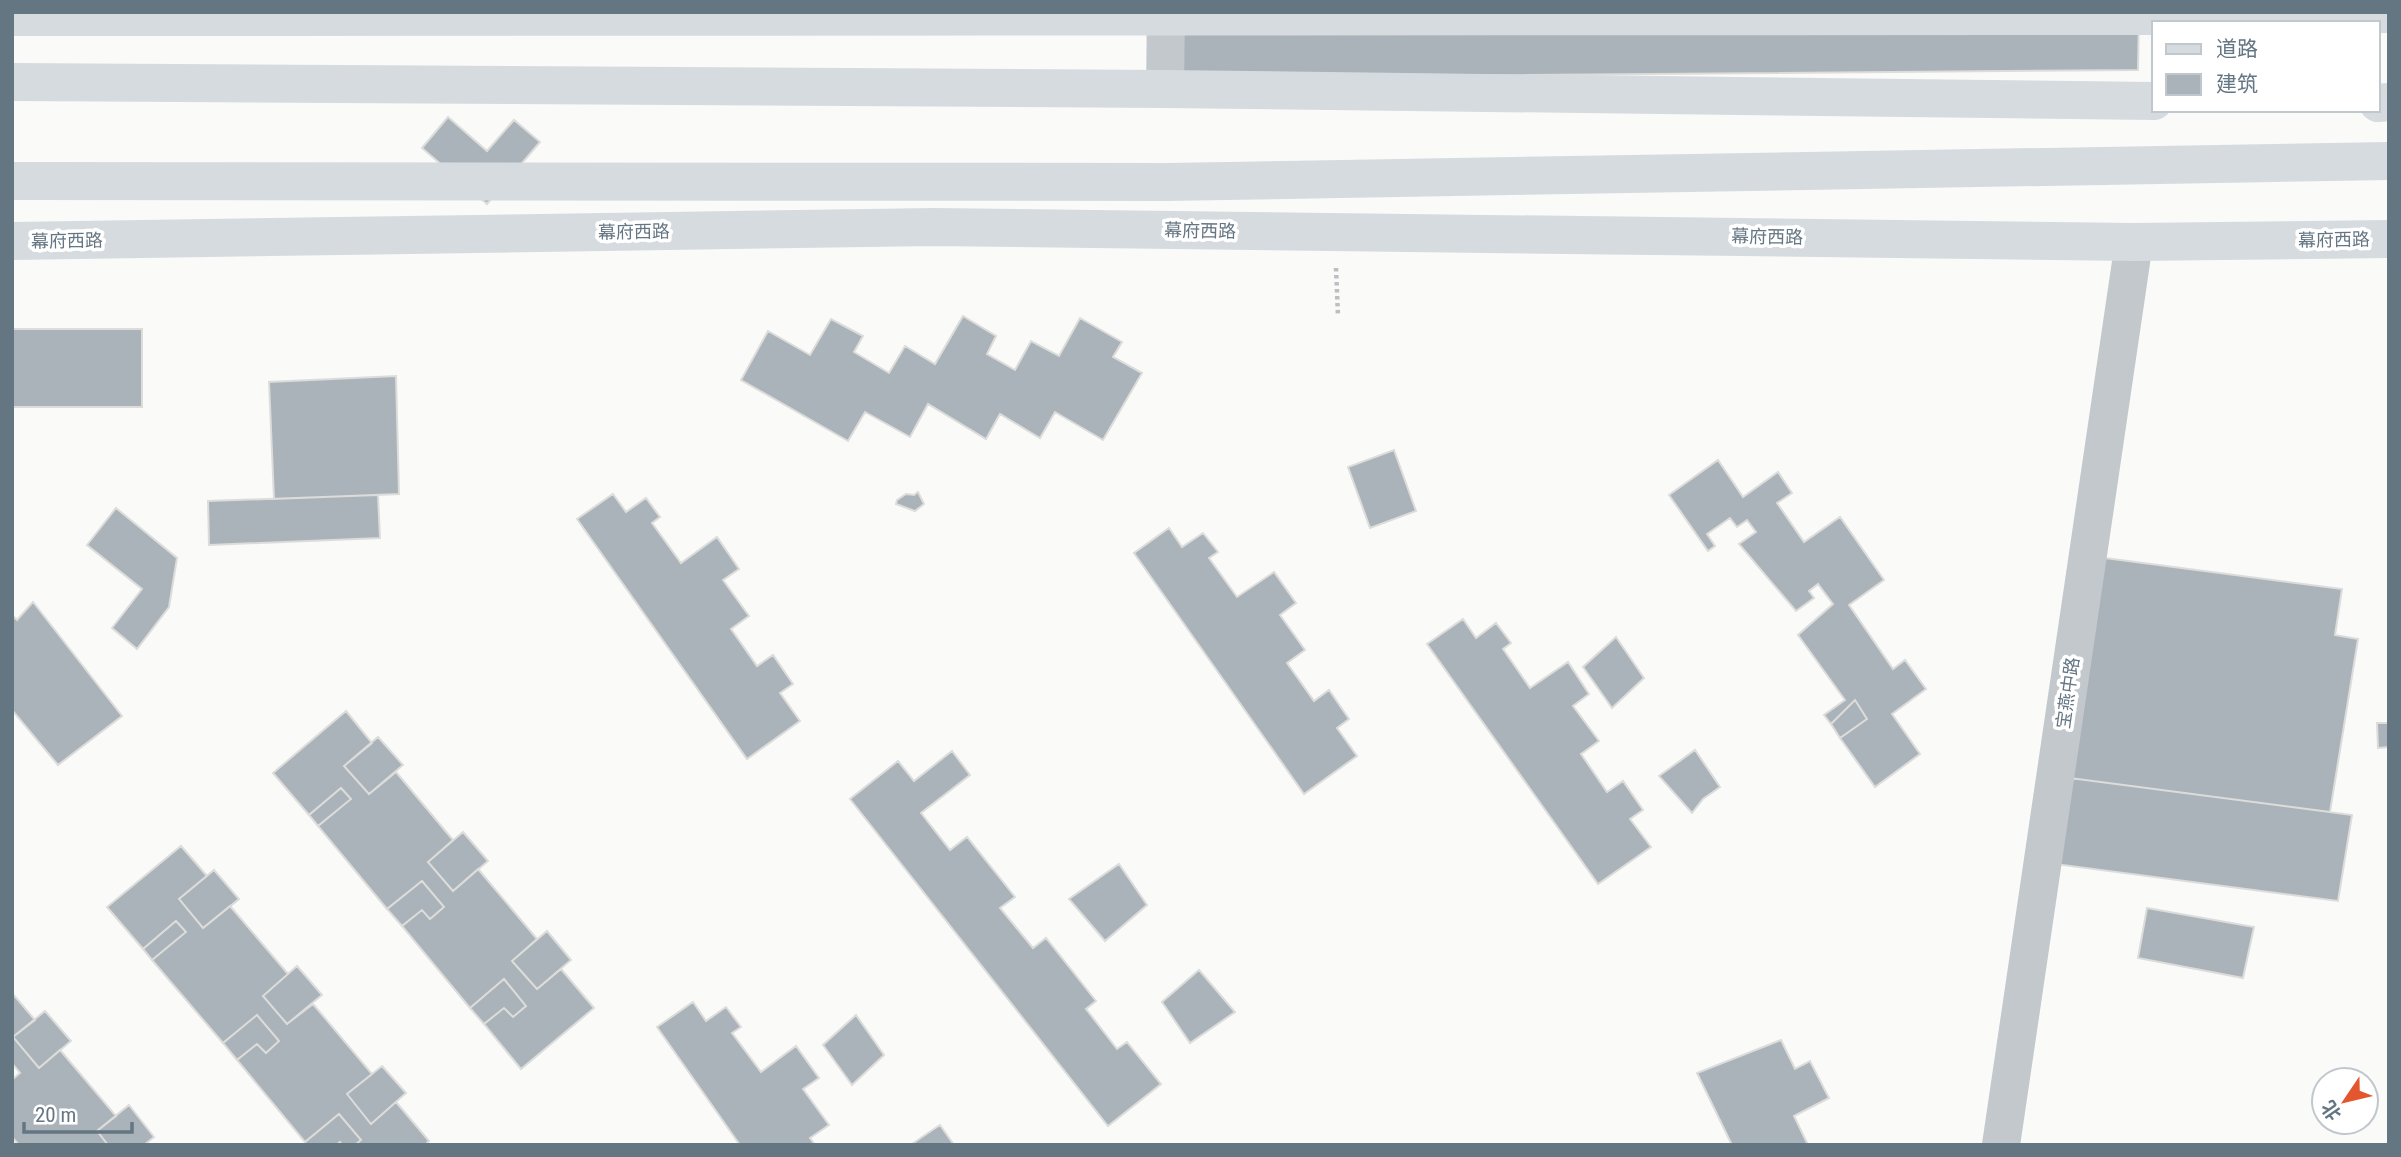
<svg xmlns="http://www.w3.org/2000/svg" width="2401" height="1157" viewBox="0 0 2401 1157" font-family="'Roboto Condensed','Noto Sans SC',sans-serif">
  <rect width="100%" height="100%" fill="#fafaf8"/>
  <path fill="#aab3b9" stroke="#dcdcda" stroke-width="2" d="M1147 12H2139L2138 70 1149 78Z
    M448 117 487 151 514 120 540 142 487 204 422 148Z
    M963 316 996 336 987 354 1015 370 1031 341 1059 356 1080 318 1122 342 1113 357 1142 373 1103 440 1055 412 1040 438 1000 414 986 439 928 404 910 437 865 412 848 441 741 380 768 331 810 355 831 319 863 336 854 352 889 373 905 346 935 364Z
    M12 329H142V407H12Z
    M396 376 399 494 274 499 269 382Z
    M1394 450 1416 511 1370 528 1348 467Z
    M1718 460 1743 497 1778 472 1792 493 1777 503 1804 542 1840 517 1884 580 1849 605 1893 669 1905 660 1926 689 1892 714 1920 754 1875 787 1840 738 1867 719 1855 700 1831 724 1824 715 1845 700 1798 635 1833 604 1818 584 1809 591 1814 598 1796 611 1739 544 1756 532 1747 520 1737 527 1730 518 1707 534 1715 546 1708 551 1669 495Z
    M918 492 924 504 915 511 896 504 897 500 906 494 914 495Z
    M613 494 626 512 646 498 660 517 652 523 681 563 717 537 739 569 723 580 749 616 731 629 757 666 773 655 793 684 780 693 800 721 747 759 577 519Z
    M378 495 380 538 209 545 208 501Z
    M116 508 177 558 169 607 137 649 112 628 142 589 87 545Z
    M1169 528 1182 547 1203 533 1218 552 1209 558 1237 597 1274 572 1296 603 1280 615 1305 650 1287 663 1314 701 1329 690 1349 719 1337 728 1357 756 1304 794 1134 553Z
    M2105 558 2342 589 2335 635 2358 639 2330 812 2070 778Z
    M33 602 122 716 58 765 12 710V615L17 620Z
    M1463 619 1476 638 1496 623 1511 643 1503 649 1530 688 1568 662 1589 694 1573 706 1599 741 1581 754 1607 792 1623 781 1643 810 1630 819 1651 847 1598 884 1427 644Z
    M1616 637 1644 678 1612 708 1583 667Z
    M1855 700 1867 719 1840 738 1831 724Z
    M346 711 372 743 344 766 369 794 396 772 453 840 428 862 453 891 478 869 537 939 512 961 537 989 561 969 594 1008 521 1069 484 1024 504 1008 513 1017 526 1006 504 979 470 1008 402 926 422 910 430 919 444 907 422 881 387 909 318 826 351 799 341 788 309 815 273 773Z
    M2377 723H2389V747L2378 748Z
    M378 737 403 765 369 794 344 766Z
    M1695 750 1720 787 1703 799 1692 813 1659 776Z
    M952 751 970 775 921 813 950 850 967 837 1015 897 1000 908 1033 948 1046 938 1096 1001 1086 1009 1117 1049 1127 1042 1161 1084 1108 1126 850 799 898 761 914 781Z
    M2070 778 2352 815 2338 901 2055 864Z
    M341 788 351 799 318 826 309 815Z
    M463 832 488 861 453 891 428 862Z
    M181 846 207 876 179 899 203 928 230 906 288 974 263 996 287 1024 313 1004 372 1074 347 1094 371 1124 396 1102 429 1141 425 1145H355L361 1140 339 1114 305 1142 237 1060 257 1044 266 1053 279 1041 257 1015 223 1043 152 960 186 932 176 921 143 949 107 907Z
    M1119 864 1147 905 1105 941 1069 899Z
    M214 870 239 899 203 928 179 899Z
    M422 881 444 907 430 919 422 910 402 926 387 909Z
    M2147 908 2254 927 2243 978 2138 958Z
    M176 921 186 932 152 960 143 949Z
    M547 931 571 960 537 989 512 961Z
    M297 966 322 995 287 1024 263 996Z
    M1199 970 1235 1012 1190 1043 1162 1002Z
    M504 979 526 1006 513 1017 504 1008 484 1024 470 1008Z
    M12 993 35 1020 13 1037 39 1068 60 1050 116 1116 97 1131 108 1145H19L12 1137V1080L20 1073 12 1063Z
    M693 1002 706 1021 726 1007 741 1027 732 1033 761 1072 796 1046 819 1078 803 1089 829 1125 810 1138 815 1145H740L657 1027Z
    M45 1011 71 1041 39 1068 13 1037Z
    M257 1015 279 1041 266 1053 257 1044 237 1060 223 1043Z
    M856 1015 884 1055 852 1085 823 1045Z
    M1781 1040 1795 1069 1810 1061 1829 1098 1794 1116 1808 1145H1732L1697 1073Z
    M382 1066 406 1093 371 1124 347 1094Z
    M129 1105 154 1137 144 1145H108L97 1131Z
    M339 1114 361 1140 355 1145H342L340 1142 336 1145H307L305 1142Z
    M940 1125 954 1145H911L922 1137Z"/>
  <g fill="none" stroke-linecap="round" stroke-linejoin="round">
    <path stroke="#bbbfc2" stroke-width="4.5" stroke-dasharray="3.5 3.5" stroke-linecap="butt" d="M1336 268 1338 316"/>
    <path stroke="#c3c8cc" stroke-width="38" d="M1165 89 1166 12
      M2001 1145 2134 242"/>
    <path stroke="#d6dbdf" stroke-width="38" d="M12 17 2160 16 2389 14
      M12 241 934 227 2134 242 2389 239"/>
    <path stroke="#d6dbdf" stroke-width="38" d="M12 82 1165 89 2154 101
      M2378 103 2389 102
      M12 181 1166 182 2389 161"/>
  </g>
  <g text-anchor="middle" stroke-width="7" stroke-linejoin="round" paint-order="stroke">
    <g font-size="18" fill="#657683" stroke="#fff">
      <text transform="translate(1200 231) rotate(1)" y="6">幕府西路</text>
      <text transform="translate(634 232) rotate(-1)" y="6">幕府西路</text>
      <text transform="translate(1767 237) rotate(1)" y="6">幕府西路</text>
      <text transform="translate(2334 240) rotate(-1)" y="6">幕府西路</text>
      <text transform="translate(67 241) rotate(-1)" y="6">幕府西路</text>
      <text transform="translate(2068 693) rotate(-82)" y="6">宝燕中路</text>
    </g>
  </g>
  <rect width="2401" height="1157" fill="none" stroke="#657683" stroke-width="28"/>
  <rect x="2152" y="21" width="228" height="91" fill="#ffffff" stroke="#c1c8cd" stroke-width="2"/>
  <rect x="2166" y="44" width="35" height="10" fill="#d6dbdf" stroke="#c1c8cd" stroke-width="2"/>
  <text x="2216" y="56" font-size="21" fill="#657683">道路</text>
  <rect x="2166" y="74" width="35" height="21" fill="#aab3b9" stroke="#c1c8cd" stroke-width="2"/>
  <text x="2216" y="91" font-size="21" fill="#657683">建筑</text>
  <g transform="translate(2345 1101) rotate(235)"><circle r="33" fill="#ffffff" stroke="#c1c8cd" stroke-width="2"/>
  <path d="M0-5L12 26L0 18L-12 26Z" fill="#e4572e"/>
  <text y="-10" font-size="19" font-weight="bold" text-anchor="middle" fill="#657683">北</text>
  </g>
  <path d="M24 1122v10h108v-10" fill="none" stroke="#657683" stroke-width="3.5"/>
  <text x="35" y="1122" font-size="21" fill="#657683" stroke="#ffffff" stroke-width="5" paint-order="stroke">20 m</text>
</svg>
